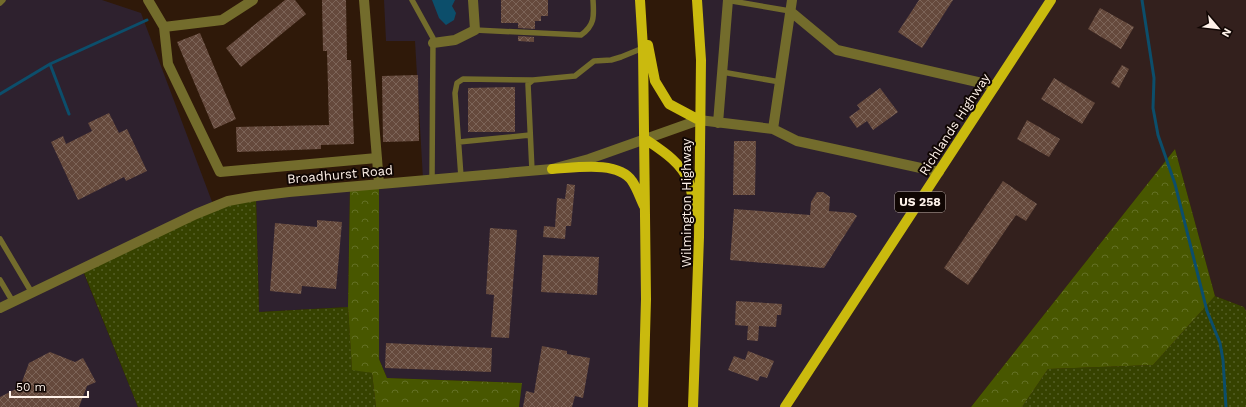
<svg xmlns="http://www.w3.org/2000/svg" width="1246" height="407" viewBox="0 0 1246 407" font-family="'Work Sans',sans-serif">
  <defs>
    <pattern id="grass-dots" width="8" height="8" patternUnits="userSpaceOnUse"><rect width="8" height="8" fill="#364200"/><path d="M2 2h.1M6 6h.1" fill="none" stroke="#545e25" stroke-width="1.8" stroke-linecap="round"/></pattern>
    <pattern id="forest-crowns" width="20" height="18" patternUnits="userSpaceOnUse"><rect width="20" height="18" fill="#485700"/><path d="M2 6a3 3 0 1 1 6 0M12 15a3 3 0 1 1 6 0" fill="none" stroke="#637025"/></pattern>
    <pattern id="building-cross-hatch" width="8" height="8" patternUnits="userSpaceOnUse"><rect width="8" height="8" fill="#65493c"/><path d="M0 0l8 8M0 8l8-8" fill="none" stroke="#7c6458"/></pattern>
  </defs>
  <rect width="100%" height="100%" fill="#2f1909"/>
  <path fill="#2e212e" d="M0 0H102L141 13 214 207 82 269 138 407H0Z
    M384 0H640L643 407H519L521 383 387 378 379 359V183L423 179 415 41H386Z
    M697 0H1051L784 407H698L693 397Z
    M350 186 348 307 259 312 256 196Z"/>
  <path fill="#33201d" d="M1051 0H1246V311L1244 307 1215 296 1175 149 971 407H787Z"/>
  <path fill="url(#grass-dots)" d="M256 196 259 312 348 307 352 369 372 373 376 407H138L82 268 198 213Z
    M1215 296 1244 307 1246 311V407H1022L1048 369 1153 365Z"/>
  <path fill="url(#forest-crowns)" d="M1175 149 1215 296 1153 365 1048 369 1022 407H971Z
    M379 183V359L387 378 522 383 519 407H376L372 373 352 370 348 307 350 186Z"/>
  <path fill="#0c4e6b" d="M432 0H455L452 6 456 13 454 20 446 25 439 18Z"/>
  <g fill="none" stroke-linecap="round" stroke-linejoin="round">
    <path stroke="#0c4e6b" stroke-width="3" d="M1142 0 1154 78 1153 108 1158 135 1175 184 1207 311 1220 343 1223 360 1226 407
      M50 64 69 114
      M0 94 50 64 147 20"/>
  </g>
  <path fill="url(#building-cross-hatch)" d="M285 0H295L306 14 241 67 226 48Z
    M322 0H346L347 60H351L354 144 321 145V149L237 152 236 127 329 125 327 51H323Z
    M501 0H548V16H541V21H535V29L518 28V23H501Z
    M919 0H953L922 48 898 32Z
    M1100 8 1134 27 1121 49 1088 29Z
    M200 33 236 119 214 129 177 42Z
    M518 36 534 37V42L518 41Z
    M1122 65 1129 69 1119 88 1111 83Z
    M418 75 419 141 383 142 382 76Z
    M1054 78 1095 103 1082 124 1041 99Z
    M515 87V132H468V88Z
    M880 88 898 112 873 130 867 121 857 128 849 117 860 109 857 105Z
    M109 113 119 133 127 129 147 171 126 181 124 177 78 200 51 142 63 136 66 144 92 131 88 123Z
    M1027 120 1060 139 1049 157 1017 139Z
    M734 141H756L755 195H733Z
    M1003 181 1037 204 1026 221 1016 215 968 285 944 268Z
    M567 184 575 185 571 226H566L565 239 543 237 544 226 555 227 557 198 565 199Z
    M817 192H823L830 197 829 211 853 213 857 216 824 268 730 260 734 209 810 215 811 202Z
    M317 220 342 222 336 289 302 286 301 294 270 291 275 223 317 227Z
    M490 228 517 230 509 338 491 337 494 295 486 294Z
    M543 255 599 257 597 295 541 292Z
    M736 301 782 304 781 315H777L776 327 759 326 758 341 747 340 748 326 735 325Z
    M386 343 492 348 491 372 385 368Z
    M542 346 567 351V354L590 358 583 398 575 396 572 407H523L526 391 534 393Z
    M748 351 774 361 767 378 760 376 758 381 728 370 734 356 745 360Z
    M50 352 75 362 83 358 96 382 87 386 79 407H0V397L20 387 29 363Z"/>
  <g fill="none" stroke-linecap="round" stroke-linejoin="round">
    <path stroke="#736c2c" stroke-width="5.5" d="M412 0 433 38 432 179
      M726 0 790 11
      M0 3 3 0
      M475 30 581 35C595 25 594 16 593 0
      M722 72 780 82
      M459 142 530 135
      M532 171 528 84 533 80 575 76 594 61 611 60 621 57 643 48
      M461 177 455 93 457 83 463 79 533 80
      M0 239 32 293
      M0 280 13 302"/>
    <path stroke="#736c2c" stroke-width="10" d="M148 0 164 27
      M253 0 222 20 164 27 168 64 220 172 377 158
      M364 0 379 183
      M790 11 837 50 995 86
      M433 43 455 40 475 30 473 0
      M718 123 728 0
      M773 129 792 0
      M0 308 196 214 228 201 256 196 289 192 552 169 589 159 699 120 773 129 797 141 939 172"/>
    <path stroke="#caba0e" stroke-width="10" d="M640 0 643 48 646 299 643 407
      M648 45 655 81 669 104 699 120
      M645 139C661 150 681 162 689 182 692 191 693 203 694 212
      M552 169C574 168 618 160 632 181 637 188 640 198 644 206
      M693 407 699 237 701 60 697 0
      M785 407 1051 0"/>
  </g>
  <g text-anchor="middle" stroke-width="4" stroke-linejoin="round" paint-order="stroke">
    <rect fill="#100603" stroke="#b7aaa4" stroke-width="1" x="895" y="192" width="50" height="20" rx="3"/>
    <g font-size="12" font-weight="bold" fill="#fef1e9">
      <text x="920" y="206">US 258</text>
    </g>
    <g font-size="13" fill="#fef1e9" stroke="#100603">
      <text transform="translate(954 124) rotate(-57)" y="5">Richlands Highway</text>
      <text transform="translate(340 174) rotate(-5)" y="5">Broadhurst Road</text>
      <text transform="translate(686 203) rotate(-90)" y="5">Wilmington Highway</text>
    </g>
  </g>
  <g transform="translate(1218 28) rotate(118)" stroke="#100603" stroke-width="3" paint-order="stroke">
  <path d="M0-3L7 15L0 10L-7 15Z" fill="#fef1e9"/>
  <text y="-6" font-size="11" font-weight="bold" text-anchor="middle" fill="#fef1e9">N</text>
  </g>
  <path d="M10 391v6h78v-6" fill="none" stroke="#fef1e9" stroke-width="2"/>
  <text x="16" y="391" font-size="12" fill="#fef1e9" stroke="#100603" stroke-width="3" paint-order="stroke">50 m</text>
</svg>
